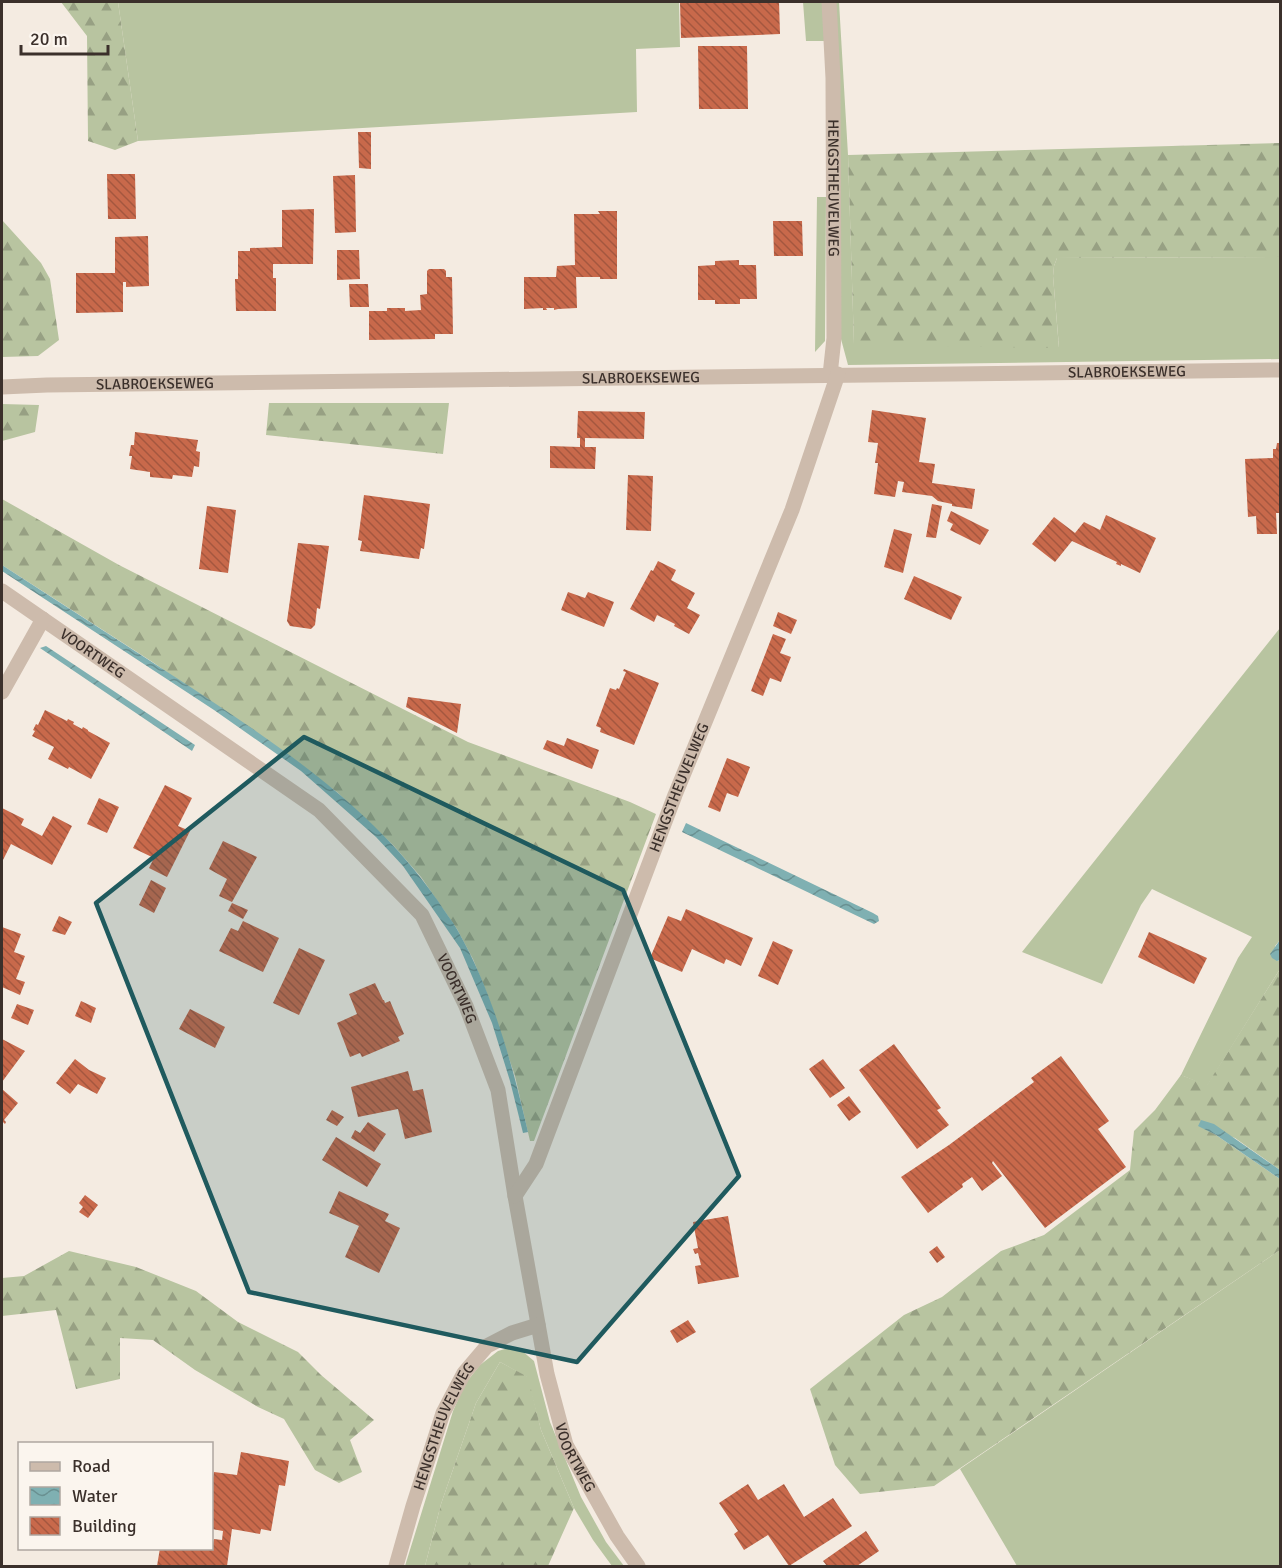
<svg xmlns="http://www.w3.org/2000/svg" width="1282" height="1568" viewBox="0 0 1282 1568" font-family="Signika,sans-serif">
  <defs>
    <pattern id="forest-firs" width="22" height="20" patternUnits="userSpaceOnUse" patternTransform="scale(1.5)"><rect width="22" height="20" fill="#b8c4a0"/><path d="M5 1l3.5 6h-7zM16 11l3.5 6h-7z" fill="#97a083"/></pattern>
    <pattern id="water-waves" width="16" height="10" patternUnits="userSpaceOnUse" patternTransform="scale(1.5)"><rect width="16" height="10" fill="#7fb0b2"/><path d="M0 5q4-4 8 0t8 0" fill="none" stroke="#699091"/></pattern>
    <pattern id="building-back-hatch" width="6" height="6" patternUnits="userSpaceOnUse" patternTransform="scale(1.5)"><rect width="6" height="6" fill="#c8694b"/><path d="M-1 5l2 2M0 0l6 6M5-1l2 2" fill="none" stroke="#a4573f"/></pattern>
  </defs>
  <rect width="100%" height="100%" fill="#f4ebe1"/>
  <path fill="#b8c4a0" d="M118 2H679L680 47 636 49 637 112 138 141Z
    M803 2H823L826 41H806Z
    M835 2H839L848 155 854 344 1059 347 1053 276 1054 266 1057 258 1280 257V359L848 365 841 339Z
    M817 197H826L825 341 815 352Z
    M1280 628V940L1275 946 1277 961 1280 960V969L1207 1086 1181 1075 1238 958 1252 937 1152 889 1141 905 1102 984 1022 952Z
    M1280 1250V1566H1017L960 1469Z
    M512 1347 521 1350 534 1361 550 1422 581 1497 606 1542 624 1566H612L593 1540 574 1508 541 1430 527 1377 500 1362 476 1403 441 1504 425 1566H405L453 1411 465 1384 480 1365 498 1351Z"/>
  <path fill="url(#forest-firs)" d="M61 2H118L138 141 115 150 88 141 87 36Z
    M1280 143V257L1057 258 1054 266 1053 276 1059 348 854 345 848 155Z
    M2 220 41 263 50 279 59 340 38 356 2 357Z
    M269 403H449L443 454 266 435Z
    M2 404 39 405 35 432 2 441Z
    M2 499 119 565 468 742 630 802 656 814 534 1141H530L515 1076 488 996 473 959 457 929 421 877 394 846 337 792 154 663 2 565Z
    M1280 969V1170L1235 1138 1198 1125 1216 1135 1280 1179V1250L934 1486 860 1494 835 1465 810 1389 904 1315 942 1297 1001 1251 1044 1235 1130 1170 1134 1131 1155 1110 1181 1075 1207 1085Z
    M69 1251 136 1267 196 1291 238 1322 298 1352 321 1375 374 1420 350 1440 362 1472 339 1483 315 1470 284 1419 258 1407 195 1370 153 1340 120 1338V1379L76 1389 56 1310 2 1316V1278L24 1276Z
    M500 1362 528 1377 541 1430 574 1508 548 1566H425L441 1504 476 1403Z"/>
  <path fill="url(#water-waves)" d="M2 565C65 606 129 647 192 688 284 749 374 809 438 901 444 911 452 920 458 931 493 993 512 1063 528 1132L523 1133 510 1081 492 1023 460 948 403 866 376 837 301 771 214 710 2 571Z
    M46 646 195 745 192 751 40 648Z
    M686 823 873 913 878 916 879 921 874 924 682 832Z
    M1280 940V960L1277 961 1272 958 1270 954Z
    M1201 1120 1214 1124 1280 1170V1179L1216 1135 1198 1126Z"/>
  <path fill="url(#building-back-hatch)" d="M680 2H779L780 34 681 38Z
    M698 46H747L748 109H699Z
    M358 132H371V169L359 168Z
    M107 174H135L136 219H108Z
    M355 175 356 232 335 233 333 176Z
    M314 209 313 264H273V278H276V311H236L235 279H238V251H250V248L282 247V210Z
    M598 211H617V279H600V277H576L577 308 558 309 554 310V308H546L547 310H543V308L524 309V277H556L557 266 575 265 574 214H600Z
    M773 221H802L803 256H774Z
    M148 236 149 286 126 287V282H123V312L76 313V273H115V237Z
    M337 250H359L360 279 337 280Z
    M739 260V265H756L757 299H740V304H715V300H698V266L715 265V261Z
    M429 269H444L446 271V277H452L453 334H435V339L369 340V311H387V308H405V311L421 310 420 295 427 294V271Z
    M349 284H368L369 307H350Z
    M872 410 926 418 919 462 935 464 932 483 975 489 972 509 952 506V504L938 501 932 496 902 492 904 482 898 481 895 497 874 494 878 463H875L878 443 868 442Z
    M578 411 645 412 644 439 585 438V447H596L595 469 550 468V446L580 447V438H577Z
    M135 432 198 440 196 451 200 452 199 467 194 466 192 477 173 475 172 479 150 477V472L130 469 132 456H129L131 445H134Z
    M1277 443H1280V513H1276L1277 534H1257L1256 516 1248 517 1245 459 1273 458V449H1276Z
    M628 475 653 476 651 531 626 530Z
    M364 495 430 504 424 549 421 548 419 559 360 551 362 541 358 540Z
    M932 504 942 506 936 538 926 537Z
    M207 506 236 510 228 573 199 569Z
    M951 511 989 530 980 545 950 530 953 524 947 521Z
    M1106 515 1156 538 1140 573 1121 564V566L1116 564 1117 562 1072 541 1055 562 1032 544 1054 517 1075 533 1084 522 1100 530Z
    M894 529 912 534 903 573 884 567Z
    M298 543 329 546 320 609 317 608 315 625 311 629 290 626 287 621Z
    M658 561 676 570 671 580 695 593 687 608 700 615 689 634 674 626 675 624 657 615 654 622 630 609 651 570 653 571Z
    M914 576 962 597 951 620 904 599Z
    M568 592 585 598 588 592 614 602 604 627 561 610Z
    M778 612 797 620 791 634 773 626Z
    M773 634 786 639 780 653 791 657 781 682 770 678 763 696 751 691Z
    M624 669 659 683 634 745 600 732 601 728 596 726 610 688 616 690 617 688 619 689 626 672 623 671Z
    M408 697 461 704 457 733 406 707Z
    M45 710 67 721 68 719 74 722 73 724 82 729 83 727 88 730V731L110 743 91 779 69 767 68 769 48 759 54 747 32 736 35 731 33 730 36 724 38 725Z
    M567 738 599 750 592 769 543 749 547 740 564 746Z
    M727 758 750 767 738 797 727 793 720 812 708 807Z
    M165 785 192 798 178 826 190 831 167 877 149 868 154 858 133 848Z
    M99 798 119 807 107 833 87 824Z
    M2 808 24 819 21 825 42 836 53 816 72 826 52 865 11 844 2 862Z
    M223 841 257 857 232 902 219 896 227 879 209 869Z
    M151 880 166 888 154 913 139 905Z
    M232 903 248 910 243 919 228 911Z
    M686 909 753 938 741 966 726 959 724 964 692 949 682 972 650 958 668 916 681 921Z
    M59 916 72 922 65 935 52 931Z
    M243 921 279 938 263 972 219 951 231 928 238 931Z
    M2 927 21 934 14 952 25 956 16 979 25 982 20 995 2 987Z
    M1149 932 1207 958 1194 984 1138 957Z
    M773 941 793 950 778 985 758 976Z
    M299 948 325 960 299 1015 273 1003Z
    M375 983 383 1000H384L385 1003 390 1001 404 1034 398 1037 400 1041 362 1057 360 1053 350 1057 337 1023 357 1014 349 994Z
    M81 1001 96 1008 91 1023 75 1016Z
    M17 1004 34 1010 28 1025 11 1018Z
    M190 1009 225 1027 215 1048 179 1029Z
    M2 1039 25 1051 2 1082Z
    M894 1044 941 1108 937 1110 949 1125 917 1149 859 1070Z
    M1061 1056 1109 1121 1098 1129 1126 1167 1045 1228 993 1161 992 1163 1002 1176 982 1191 972 1177 962 1184 963 1187 928 1213 901 1177 949 1145 1034 1082 1031 1078Z
    M75 1059 89 1070 106 1078 97 1094 78 1084 70 1094 56 1083Z
    M823 1059 845 1088 830 1098 809 1069Z
    M408 1071 413 1091 423 1089 432 1132 405 1139 398 1109 358 1117 351 1087Z
    M2 1089 18 1103 4 1120 6 1122 5 1124 2 1121Z
    M849 1096 861 1112 849 1121 837 1105Z
    M332 1110 344 1117 337 1126 326 1120Z
    M368 1122 386 1134 374 1152 351 1138 355 1130 360 1133Z
    M336 1137 381 1164 367 1187 322 1160Z
    M339 1191 389 1214 385 1221 400 1228 379 1273 345 1257 359 1226 329 1213Z
    M85 1195 98 1205 88 1218 79 1212 83 1207 79 1203Z
    M728 1216 739 1277 698 1284 695 1266 701 1265 698 1253 695 1254 693 1249 698 1248 693 1222Z
    M937 1246 945 1257 937 1263 929 1252Z
    M688 1320 696 1332 677 1343 670 1331Z
    M241 1452 289 1461 285 1486 279 1485 271 1531 261 1529 260 1534 232 1529 227 1566H157L160 1548H212L214 1539 222 1540 223 1531 212 1529V1484L214 1472 237 1475Z
    M748 1484 758 1500 784 1484 804 1517 833 1498 852 1526 789 1566 768 1535 744 1550 734 1534 738 1531 719 1503Z
    M866 1531 879 1551 857 1566H827L823 1561Z"/>
  <g fill="none" stroke-linecap="round" stroke-linejoin="round">
    <g stroke="#cdbbac" stroke-width="15">
      <path id="s1" d="M829 2 833 78 834 338 830 375"/>
      <path id="s2" d="M2 387 47 385 1280 370"/>
      <path id="s3" d="M2 591 319 810 422 915 466 1006 498 1090 515 1196 547 1374 566 1445 617 1536 638 1566"/>
      <path d="M2 692 43 619"/>
      <path id="s4" d="M515 1196 536 1164 675 795 792 510 838 374"/>
      <path id="s5" d="M396 1566 413 1506 443 1413 464 1373 487 1346 512 1333 538 1325"/>
    </g>
  </g>
  <path fill="#1f5a5e" fill-opacity="0.2" stroke="#1f5a5e" stroke-width="4.5" stroke-linejoin="round" d="M304 737 623 890 739 1176 577 1362 249 1292 96 903Z"/>
  <g text-anchor="middle" stroke-width="4.5" stroke-linejoin="round" paint-order="stroke">
    <g font-size="15" fill="#3b302b" stroke="#fbf5ee">
      <text dy="5" stroke="none"><textPath href="#s1" startOffset="186">HENGSTHEUVELWEG</textPath></text>
      <text dy="5" stroke="none"><textPath href="#s2" startOffset="1125">SLABROEKSEWEG</textPath></text>
      <text dy="5" stroke="none"><textPath href="#s2" startOffset="639">SLABROEKSEWEG</textPath></text>
      <text dy="5" stroke="none"><textPath href="#s2" startOffset="153">SLABROEKSEWEG</textPath></text>
      <text dy="5" stroke="none"><textPath href="#s3" startOffset="110">VOORTWEG</textPath></text>
      <text dy="5" stroke="none"><textPath href="#s4" startOffset="441">HENGSTHEUVELWEG</textPath></text>
      <text dy="5" stroke="none"><textPath href="#s3" startOffset="614">VOORTWEG</textPath></text>
      <text dy="5" stroke="none"><textPath href="#s5" startOffset="148">HENGSTHEUVELWEG</textPath></text>
      <text dy="5" stroke="none"><textPath href="#s3" startOffset="1100">VOORTWEG</textPath></text>
    </g>
  </g>
  <rect width="1282" height="1568" fill="none" stroke="#3b302b" stroke-width="6"/>
  <rect x="18" y="1442" width="195" height="108" fill="#fbf5ee" stroke="#aea6a0" stroke-width="1.5"/>
  <rect x="30" y="1462" width="30" height="9" fill="#cdbbac" stroke="#aea6a0" stroke-width="1.5"/>
  <text x="72" y="1472" font-size="18" fill="#3b302b">Road</text>
  <rect x="30" y="1487" width="30" height="18" fill="url(#water-waves)" stroke="#aea6a0" stroke-width="1.5"/>
  <text x="72" y="1502" font-size="18" fill="#3b302b">Water</text>
  <rect x="30" y="1517" width="30" height="18" fill="url(#building-back-hatch)" stroke="#aea6a0" stroke-width="1.5"/>
  <text x="72" y="1532" font-size="18" fill="#3b302b">Building</text>
  <path d="M21 45v9h87v-9" fill="none" stroke="#3b302b" stroke-width="3"/>
  <text x="30" y="45" font-size="18" fill="#3b302b" stroke="#fbf5ee" stroke-width="4.5" paint-order="stroke">20 m</text>
</svg>
